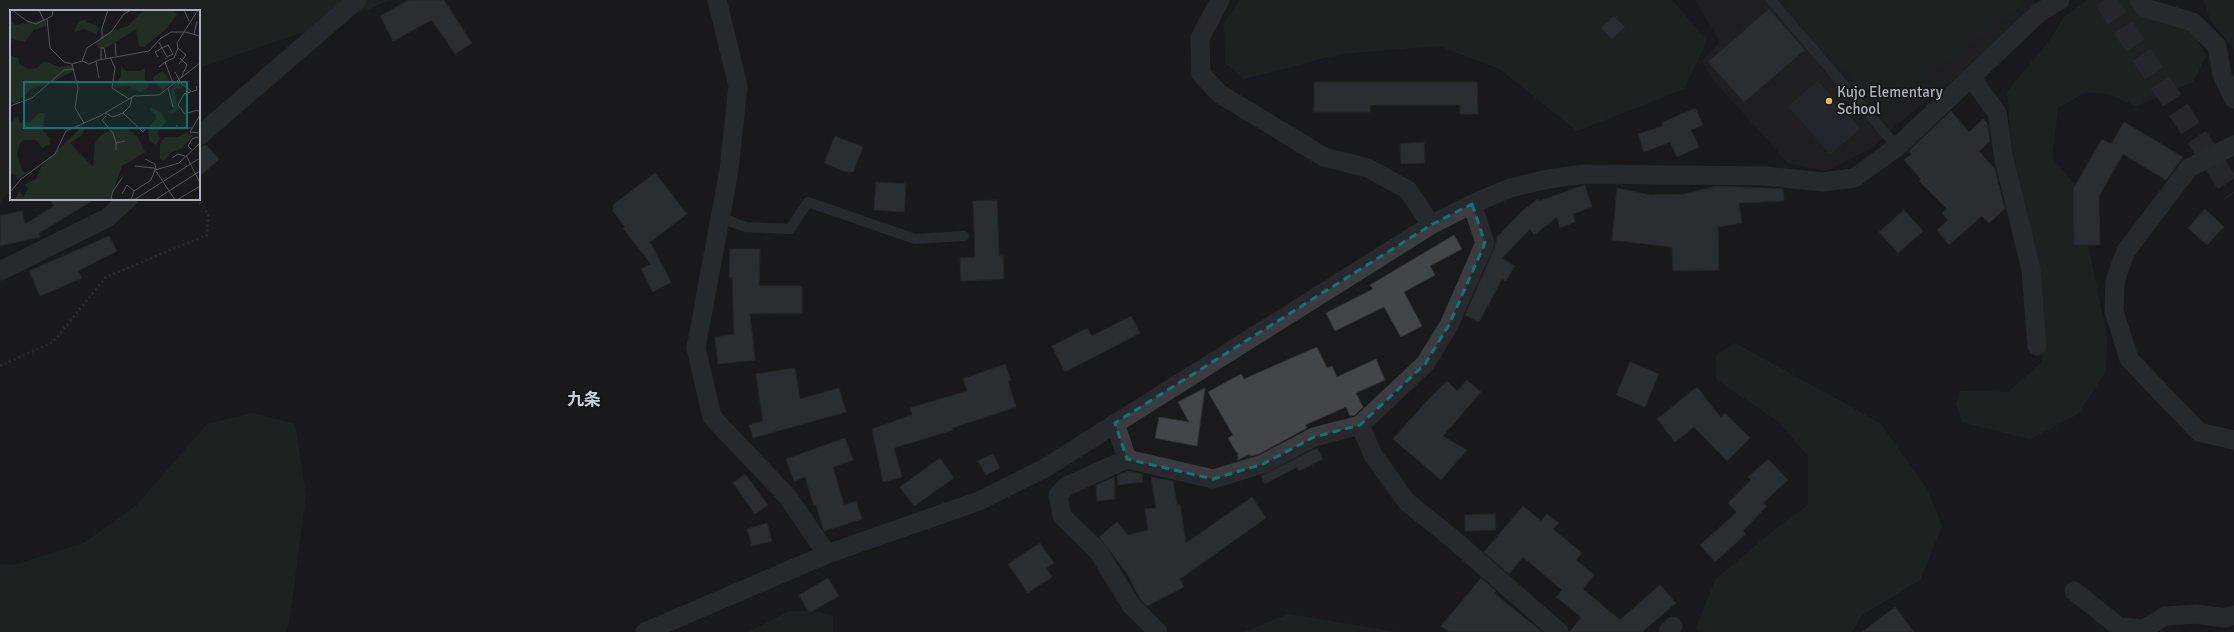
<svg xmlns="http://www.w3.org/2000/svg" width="2234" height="632" viewBox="0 0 2234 632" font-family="Signika,'Noto Sans JP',sans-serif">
  <rect width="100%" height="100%" fill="#1a1a1c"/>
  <path fill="#262629" d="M1695 0H2033L2040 12 1901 121 1874 147 1826 171 1788 163 1715 82 1702 61 1720 42Z"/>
  <path fill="#242c26" d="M0 0H389L370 9 199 68V11H11V191L0 202Z
    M1240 0H1672L1707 41 1684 89 1577 131 1500 69 1439 46 1340 54 1244 79 1225 63 1224 23Z
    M1786 0H2020L2023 5 1887 107C1846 74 1813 45 1786 0Z
    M2087 0H2129L2149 17 2182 25 2197 39 2206 56 2193 82 2136 106 2109 94 2086 92 2058 108 2052 158 2076 186 2107 337 2106 371 2078 414 2030 439 1962 422 1956 404 1960 391 2008 392 2042 362C2049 286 2026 220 2012 146 2009 128 2009 110 2007 92L2050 40 2064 17Z
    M2204 0H2234V49L2211 22Z
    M1735 343 1880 423 1927 489 1942 526 1920 580 1862 615 1852 632H1699L1696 627 1716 579 1773 531 1808 505V456L1779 422 1716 379V355Z
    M253 413 295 424 306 495 289 623 285 632H0V564L14 565 84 543 137 505 207 424Z
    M789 611H811L833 615V632H749Z
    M1289 614 1397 632H1244Z"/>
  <path fill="#31373f" d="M1818 81 1860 129 1830 154 1788 106Z"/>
  <path fill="#444549" stroke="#343438" d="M409 0H444L472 43 455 54 432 20 393 41 380 16Z
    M1769 9 1805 50 1744 102 1708 62Z
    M1614 16 1625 27 1612 39 1601 28Z
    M1314 82H1477L1478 114H1460V105H1370V112H1314Z
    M1695 108 1703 125 1691 130 1699 147 1677 157 1670 142 1644 152 1638 134 1663 126 1662 123Z
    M1951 111 1969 132 1983 119 1987 123 1990 141 1979 151 1995 169 1998 182 1997 183 1999 186 2005 209 1989 223 1982 216 1949 245 1937 230 1948 220 1942 213 1947 209 1919 181 1921 179 1904 160 1911 154 1909 151Z
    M2124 122 2183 157 2166 180 2123 154 2099 196 2100 245H2074L2073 189 2102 139 2111 144Z
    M835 136 863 147 853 172H847L824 163Z
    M1424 142 1425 163 1401 164 1400 144Z
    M206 145 219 159 199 177V147Z
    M655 173 687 214 650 242 671 282 653 292 641 269 651 264 623 228 625 227 613 211V205Z
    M876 182 906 184 904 212 874 210Z
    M1585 185 1592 207 1573 214 1575 222 1560 228 1557 217 1534 235 1530 229 1502 258 1515 266 1506 281 1502 279 1479 322 1465 315 1495 247 1497 237 1522 211 1538 199 1539 201Z
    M1716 186 1783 189 1784 201 1739 203 1742 223 1718 227 1719 270 1673 271 1672 247 1612 240 1617 188 1651 195 1685 194Z
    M50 199H95L39 233 40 237 0 246V216L22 211 25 224 54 206Z
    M997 200 999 256H1003L1004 279 961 281 960 258 975 257 973 201Z
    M2205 209 2224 227 2207 245 2188 228Z
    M1904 210 1923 231 1898 253 1879 232Z
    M1454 235 1462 249 1430 266 1435 275 1404 292 1422 326 1401 337 1384 307 1335 331 1326 313 1373 289 1370 285Z
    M109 236 117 251 78 271 82 278 40 296 29 271Z
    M730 249H760L759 286H802V313L750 314 755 360 718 364 715 337 734 334 732 277H729Z
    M1131 316 1140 333 1065 372 1052 346 1087 328 1092 336Z
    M1317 347 1327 368 1332 366 1337 377 1376 359 1385 380 1356 393 1363 407 1355 415 1350 416 1346 407 1305 425 1307 428 1259 454 1250 456V454L1238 460V453L1236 452 1228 438 1233 435 1208 392 1241 374 1244 379Z
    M1630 362 1659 374 1645 407 1616 395Z
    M1005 364 1011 380 1008 381 1016 407 952 428 953 430 894 448 902 477 883 482 872 429 912 415 910 408 967 391 963 379Z
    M795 368 800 399 839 388 846 412 753 438 749 425 763 421 756 374Z
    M1467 380 1481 392 1443 436 1467 450 1441 480 1393 439 1425 403 1447 381 1457 391Z
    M1697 387 1721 418 1725 413 1750 438 1727 461 1694 427 1675 442 1657 419Z
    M1205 388 1197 446 1155 438 1159 417 1189 422 1178 402Z
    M845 438 853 460 833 467 844 505 856 501 862 519 824 531 816 505 814 506 805 477 794 481 786 459Z
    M1317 448 1323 459 1299 471 1297 467 1265 484 1261 476Z
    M993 454 1000 468 986 475 978 461Z
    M940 458 954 478 914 506 900 487Z
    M1768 459 1788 480 1763 503 1767 506 1743 531 1746 534 1715 562 1700 545 1737 512 1728 503 1751 480 1748 477Z
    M1128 471 1142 474 1143 482 1118 485 1117 476Z
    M745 474 768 505 755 514 733 483Z
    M1114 477 1115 499 1097 501 1096 485Z
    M1151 477 1173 481 1177 505 1180 504 1186 543 1252 497 1266 518 1180 579 1184 587 1147 606 1140 599 1127 573 1099 537 1117 522 1128 535 1148 530 1145 509 1156 508Z
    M1523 506 1541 521 1547 514 1559 523 1553 529 1582 553 1576 560 1594 575 1583 589 1620 620 1660 585 1676 603 1642 632H1570L1581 617 1556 597 1562 590 1523 557 1509 574 1484 552Z
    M1495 514 1496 530 1465 531V515Z
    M767 523 772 541 752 546 747 529Z
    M1040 543 1054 563 1046 568 1052 577 1028 593 1008 564Z
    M828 578 839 596 809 613 799 595Z
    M1481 578 1496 591 1494 593 1542 632H1449L1441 626Z
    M1895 607 1914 632H1862Z"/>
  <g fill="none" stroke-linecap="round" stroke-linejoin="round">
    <path stroke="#38383c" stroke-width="22" stroke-dasharray="22 11" stroke-linecap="butt" d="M2105 0 2234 193"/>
    <path stroke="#414247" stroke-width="2.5" stroke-dasharray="2 3" stroke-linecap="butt" d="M0 366 53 342 106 277 207 235 208 213 196 199"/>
    <path stroke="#3b3c40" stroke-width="10" d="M1771 0 1897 147
      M720 217 745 227 790 229 808 202 915 239 964 236"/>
    <path stroke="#3b3c40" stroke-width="19" d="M717 0 738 86 729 170 696 348 712 417 787 496 827 554
      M1220 0 1200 38 1201 74 1220 94 1324 157 1368 168 1408 190 1431 225
      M2139 0 2145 8 2193 22 2217 46 2222 75 2234 99
      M1971 77 1997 113 2004 159 2031 270 2037 346
      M199 136 357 0
      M2234 145 2189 168 2126 251 2115 281 2114 311 2129 359 2199 432 2234 440
      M0 271 107 218 128 199
      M1115 423 1127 459 1213 479 1263 464 1314 437 1360 425 1425 364 1449 325 1485 243 1472 204
      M1360 425 1373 455 1407 502 1453 539 1559 632
      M1127 459 1067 486 1058 495 1062 516 1098 551 1131 605 1158 632
      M2074 591 2119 627 2144 629 2165 616 2196 614 2225 618 2234 615
      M645 632 827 554 979 501 1045 468 1431 225 1472 204 1510 188 1548 179 1584 174 1765 176 1823 182 1854 178 1897 147 2040 12 2060 0
      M1668 632 1673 626"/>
  </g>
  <path d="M0 0H2234V632H0ZM1472 204 1485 243 1449 325 1425 364 1360 425 1314 437 1263 464 1213 479 1127 459 1115 423 1431 225Z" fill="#1a1a1c" fill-opacity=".55" fill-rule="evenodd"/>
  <path fill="none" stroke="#0f766e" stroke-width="3" stroke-dasharray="8 5" stroke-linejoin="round" d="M1472 204 1485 243 1449 325 1425 364 1360 425 1314 437 1263 464 1213 479 1127 459 1115 423 1431 225Z"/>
  <circle fill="#e3be4b" stroke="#151517" stroke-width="1.5" cx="1829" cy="101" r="4"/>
  <g text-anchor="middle" stroke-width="3.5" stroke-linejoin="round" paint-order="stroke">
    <g font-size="15" fill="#aeb0ba" stroke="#151517" text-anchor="start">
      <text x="1837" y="97">Kujo Elementary<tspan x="1837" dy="17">School</tspan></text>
    </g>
    <g font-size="17" font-weight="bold" fill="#ced0d7" stroke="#151517">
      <text x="584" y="405">九条</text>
    </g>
  </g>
  <g transform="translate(10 10)">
    <rect width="190" height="190" fill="#1a1a1c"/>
    <path d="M0 0 2 12 5 15 32 10 36 11V16L24 20 15 32 2 29 0 37ZM134 0H162L167 5 155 20 134 37 129 36 126 19 96 38H89L85 33 96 23 118 16ZM75 9 78 13 86 15 88 19 87 25 74 19 64 22 68 12ZM0 45 8 48 10 55 20 59 27 58 34 51 49 57 62 55 65 60 41 73 21 79 8 92 1 94ZM111 56 116 61H129L135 58V71L139 75 137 79 129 82 119 76 103 77 111 66ZM152 61 162 73 152 80 142 68ZM168 71 175 76 164 80 168 99 162 104 157 102 163 99 161 79ZM141 97 151 103 156 111 147 123 150 128 146 135 139 130 138 118 146 109V105L139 100ZM29 103H35L33 121 40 128V134L32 138 26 130H14L10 133 7 144 12 160 16 163 7 170 6 165 0 163V113L6 106 9 107V113L20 112ZM72 117H75L72 125 60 133 83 157 85 133 92 124 108 117 118 119 127 126 135 142 112 156 100 190H5L9 181 14 187 18 178 14 175 26 169 32 155ZM176 122 183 126 172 138 160 143 154 151 150 149V134L155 127H168Z" fill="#242c26"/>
    <path fill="none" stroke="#55565b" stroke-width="1" d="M2 0 17 11 26 14 42 6 43 0M29 0 34 11M104 0 119 1M174 0 179 11M37 9 40 38 54 52 62 54M184 24 187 11M92 29V18L98 0M105 33 106 46M168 38 176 45 169 54M100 47 105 58 102 78 119 89M148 47 145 42 152 38 158 35 163 44 157 47 152 38 149 32M170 48 177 55 171 68M91 49V38H94L96 48M72 51 77 38 101 22 114 4 121 0M86 51 89 68M155 52 164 48 168 38 167 33 188 0M149 57 155 52 163 73M165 62 171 73 181 81M186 76 187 80 174 84 168 95 175 104 187 100 190 102M158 78 163 97M0 96 22 88 54 60 63 59M95 103 103 107 113 103 120 96 122 87M113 103 133 122 136 118M190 105 180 122 190 123M96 106 92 110 103 123 106 133M74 113 65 98 68 78 62 54 72 51 79 54 89 50 139 41 151 28 161 22H175L190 26M166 115 169 118H182M106 140V133L115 131M182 140 178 136 182 129 187 127 190 129M176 145 190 173M162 148 168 144 175 146M135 149 145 154 146 159M125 156 144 158 165 190M0 182 11 169 45 144 56 121 90 106 124 86 149 85 190 53M112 184 117 175 124 181M104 190 101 188 103 181 112 168M121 190 124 181 141 170 145 160 169 153 190 133M124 190 190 148M145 190 190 161M167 190 190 176"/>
    <path fill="#0f766e" fill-opacity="0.15" stroke="#0f766e" stroke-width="2" d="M14 72H177V118H14Z"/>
    <rect width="190" height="190" fill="none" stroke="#aeb0ba" stroke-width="2"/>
  </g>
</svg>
